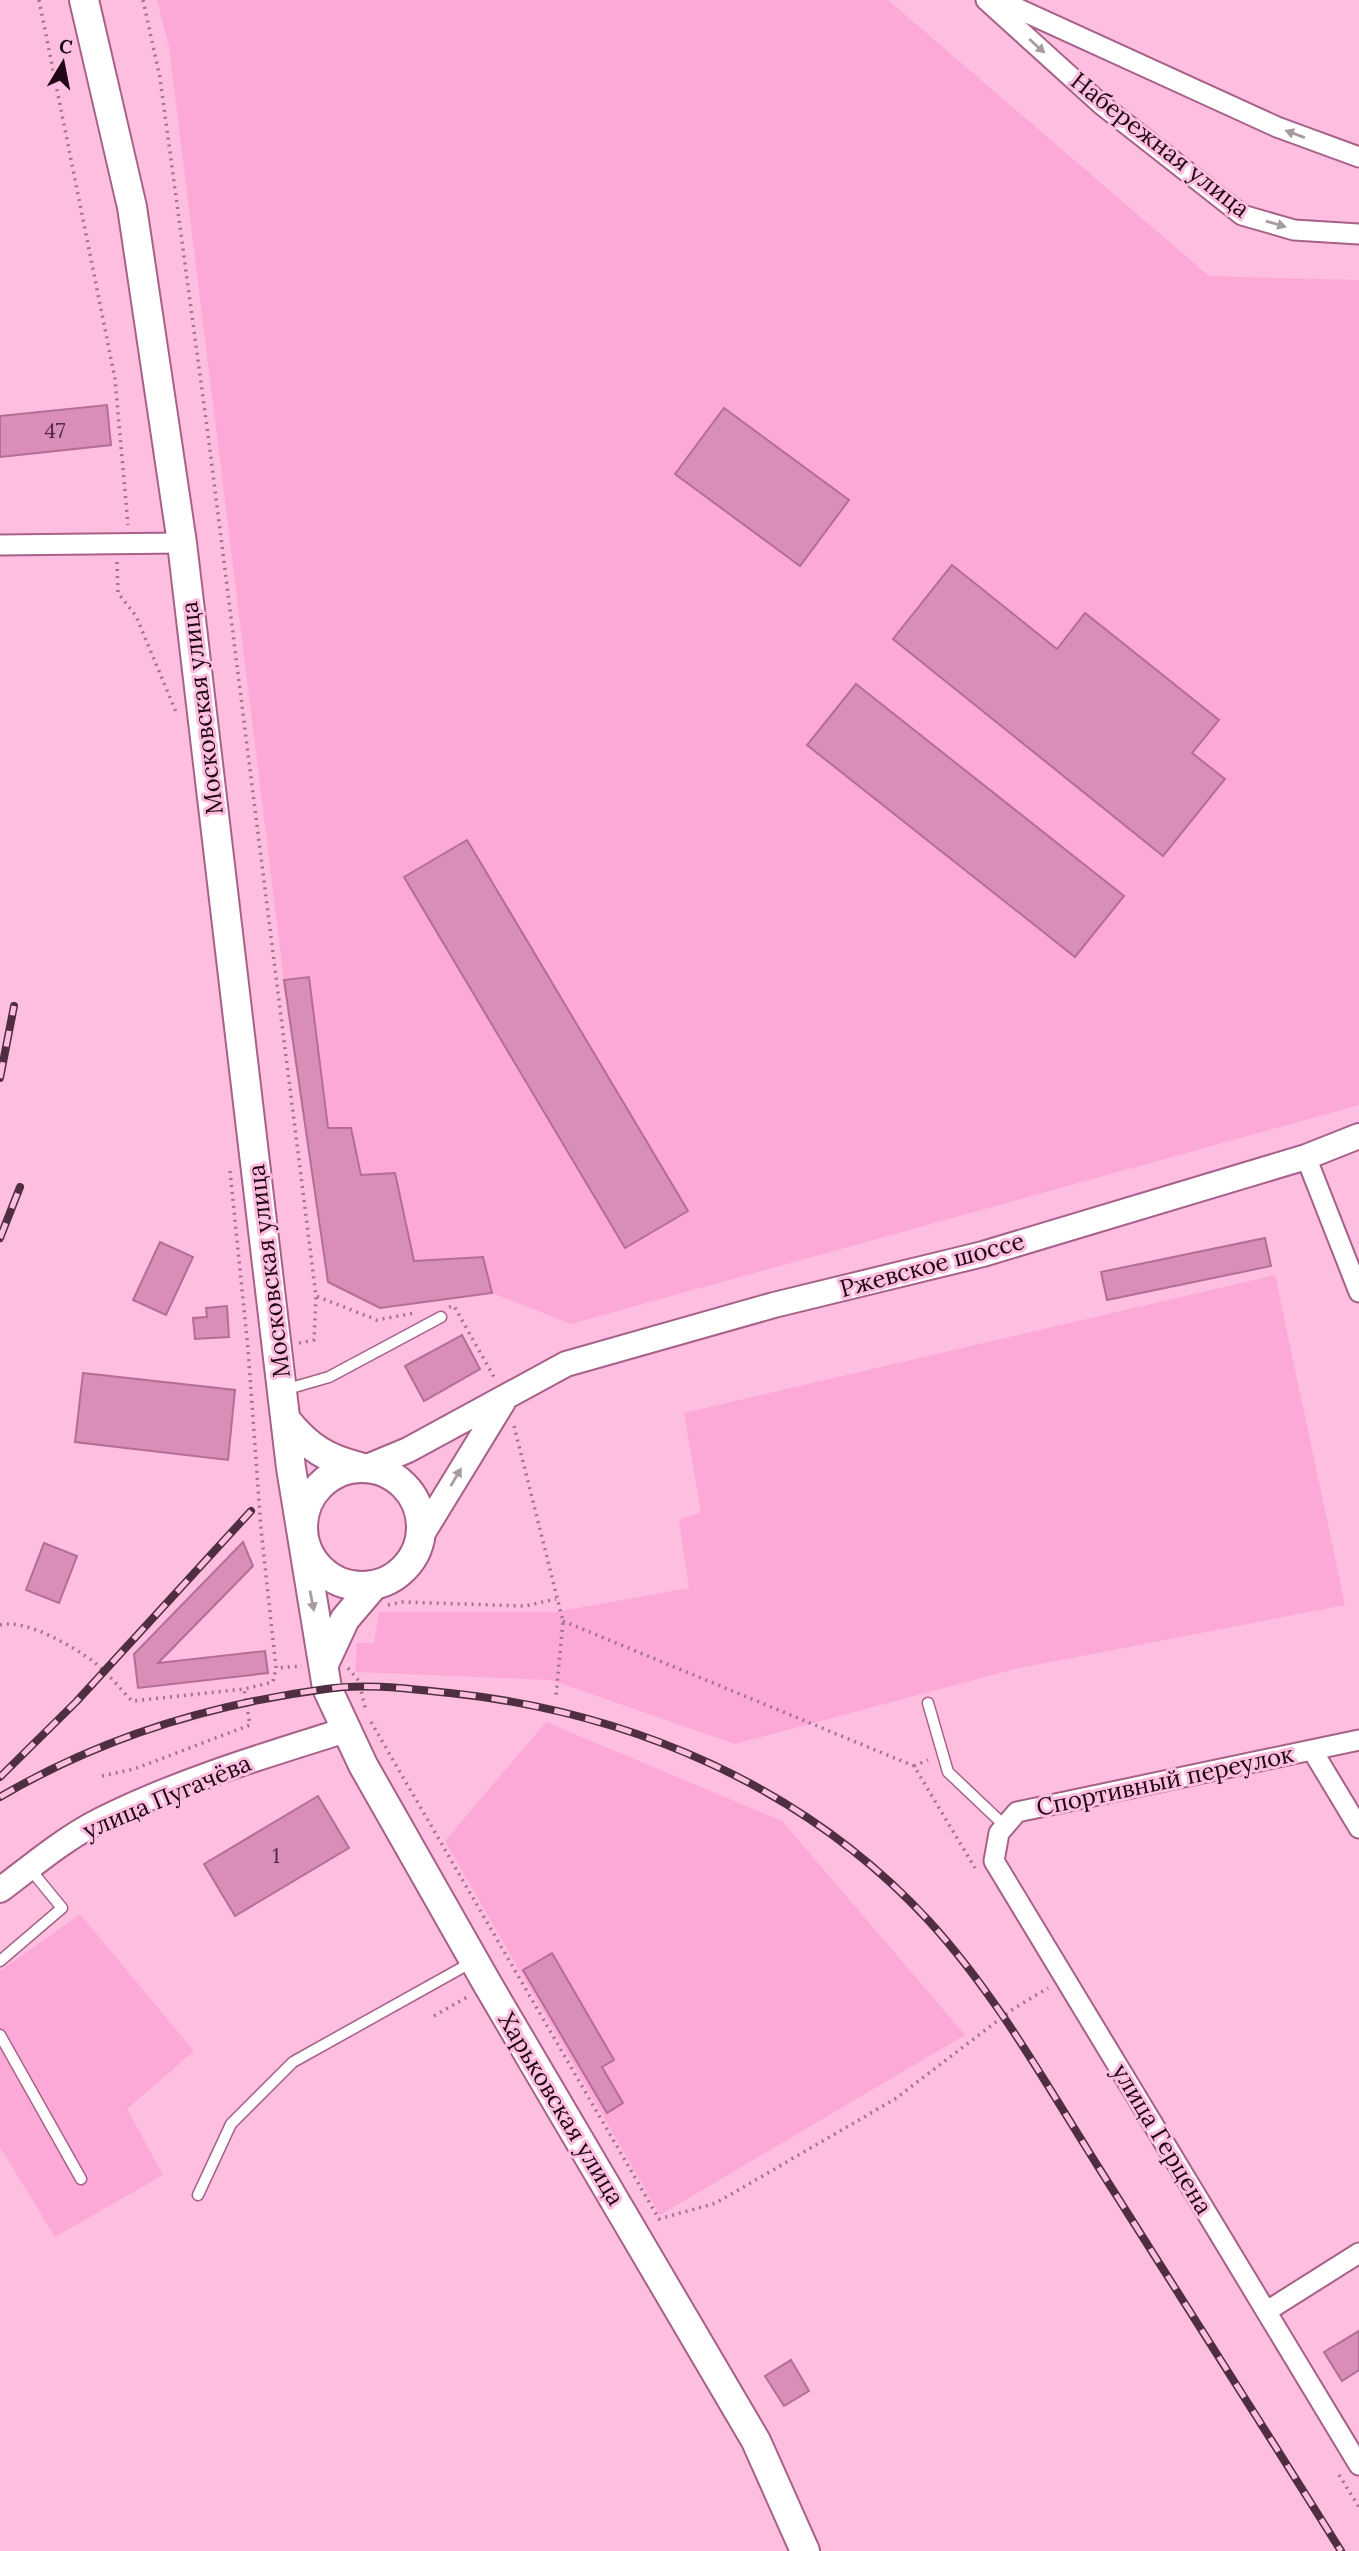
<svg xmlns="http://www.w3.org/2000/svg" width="1359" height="2551" viewBox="0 0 1359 2551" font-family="Lora,serif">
  <rect width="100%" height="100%" fill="#fdbee0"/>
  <path fill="#fda9d8" d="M157 0H888L1209 276 1359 280V1105L571 1324 492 1293 482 1257 414 1261 395 1173 361 1175 351 1128H328L309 978 284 980 169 47Z
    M1275 1275 1345 1605 1015 1669 735 1744 551 1680 355 1672 357 1643H374L379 1612H556L689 1588 679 1520 701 1512 684 1413Z
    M546 1722 782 1821 965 2035 660 2215 445 1841Z
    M80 1914 194 2051 127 2109 163 2175 55 2237 0 2147V1971Z"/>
  <path fill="#d98eb8" stroke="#b46d95" stroke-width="2" d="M107 405 111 445 0 457V416Z
    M724 408 849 500 800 566 675 474Z
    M952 565 1057 649 1085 613 1219 720 1192 753 1225 779 1163 856 893 639Z
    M856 684 1124 896 1075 957 807 745Z
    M467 840 688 1211 625 1248 404 877Z
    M309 977 328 1128H351L361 1175 395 1173 414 1261 483 1257 492 1293 380 1308 328 1282 284 980Z
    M1265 1238 1271 1266 1107 1300 1101 1272Z
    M160 1242 193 1257 166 1315 133 1300Z
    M227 1306 229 1337 195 1339 193 1318 207 1317 206 1308Z
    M462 1335 480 1369 424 1401 405 1366Z
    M83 1373 235 1390 228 1460 75 1442Z
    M243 1542 253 1566 158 1663 265 1651 268 1673 138 1688 134 1654Z
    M44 1543 77 1556 59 1603 26 1590Z
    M318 1796 349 1848 235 1916 204 1864Z
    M552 1953 614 2060 602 2067 623 2103 607 2113 523 1970Z
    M1359 2331V2370L1342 2381 1324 2352Z
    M791 2360 809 2391 784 2406 765 2376Z"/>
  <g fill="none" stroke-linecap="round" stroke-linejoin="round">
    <defs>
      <path id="service" d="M284 1390 329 1377 441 1317
        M928 1703 948 1772 1005 1826
        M0 1961 62 1908 30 1869
        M0 2035 81 2179
        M198 2195 231 2124 293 2062 474 1961"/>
      <path id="minor" d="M986 0 1102 105 1242 215 1294 230 1359 234
        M999 0 1277 127 1359 157
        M0 545 182 543
        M1306 1157 1359 1292
        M1359 1740 1017 1812 999 1833 994 1861 1359 2465
        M1312 1750 1359 1828
        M1267 2311 1359 2253"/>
      <path id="tertiary" d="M367 1467 408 1450 566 1364 774 1305 983 1254 1306 1157 1359 1136
        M421 1536 503 1402
        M0 1890C32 1866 65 1838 101 1820 179 1781 263 1756 346 1730"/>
      <path id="secondary" d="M84 0 132 207 182 543 291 1468 327 1688 363 1765 488 1985 756 2441 805 2551
        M287 1421C309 1448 327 1459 360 1467
        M303 1527a59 59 0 1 1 118 0a59 59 0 1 1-118 0Z
        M324 1664 345 1619 374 1585"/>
    </defs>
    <use href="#service" stroke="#a76189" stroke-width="13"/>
    <use href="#minor" stroke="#a76189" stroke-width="23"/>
    <use href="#tertiary" stroke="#a76189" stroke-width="28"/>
    <use href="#secondary" stroke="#a76189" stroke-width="32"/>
    <path stroke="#a1728c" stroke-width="3.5" stroke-dasharray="2 5" stroke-linecap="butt" d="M39 0 115 379 128 525
      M143 0 160 78 209 442 316 1296 377 1320 414 1313
      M117 562 118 593 136 616 176 712
      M230 1171 248 1349 261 1529 276 1668 302 1666
      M449 1307 454 1306 494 1377
      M299 1343 314 1340 316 1296
      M514 1426 563 1621 556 1696
      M388 1605 402 1602 525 1606 556 1599
      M563 1621 914 1766 975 1868
      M0 1625C25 1618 74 1647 94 1662 108 1673 120 1689 132 1701L244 1689
      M348 1668 359 1681 366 1712
      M371 1722 659 2219 716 2203 895 2099 1013 2009 1048 1988
      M914 1766 928 1760
      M102 1776 134 1769 250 1725 244 1689 273 1682 276 1668
      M434 2016 469 1996
      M1339 2475 1359 2507"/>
    <use href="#service" stroke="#fff" stroke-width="10"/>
    <use href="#minor" stroke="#fff" stroke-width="19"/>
    <use href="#tertiary" stroke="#fff" stroke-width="24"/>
    <use href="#secondary" stroke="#fff" stroke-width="28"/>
    <defs>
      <path id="rail" d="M0 1078 14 1006
        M0 1238 20 1187
        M0 1777 76 1702 251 1511
        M0 1797C100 1738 211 1704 326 1689 366 1683 410 1689 450 1693 630 1712 804 1786 928 1920 996 1994 1046 2084 1099 2168 1180 2296 1261 2423 1341 2551"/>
    </defs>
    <use href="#rail" stroke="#502e42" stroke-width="8"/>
    <use href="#rail" stroke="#fdbee0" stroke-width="5" stroke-dasharray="16" stroke-linecap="butt"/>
  </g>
  <defs><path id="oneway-solid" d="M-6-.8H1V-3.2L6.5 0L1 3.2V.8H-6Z" transform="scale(1.75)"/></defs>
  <g fill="#a69ba2">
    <use href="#oneway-solid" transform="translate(1037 46) rotate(42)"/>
    <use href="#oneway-solid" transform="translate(1295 134) rotate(-160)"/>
    <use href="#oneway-solid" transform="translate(1276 224) rotate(16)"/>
    <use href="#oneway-solid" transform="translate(456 1477) rotate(-60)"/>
    <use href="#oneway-solid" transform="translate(312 1601) rotate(79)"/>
  </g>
  <g text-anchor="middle" stroke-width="6" stroke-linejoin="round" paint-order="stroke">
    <g font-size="21" fill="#4e283e">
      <text x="55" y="438">47</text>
      <text x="276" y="1863">1</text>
    </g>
    <g font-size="24" fill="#200616" stroke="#fdbee0">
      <text transform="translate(1160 145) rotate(38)" y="8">Набережная улица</text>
      <text transform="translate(202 708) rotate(-97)" y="8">Московская улица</text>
      <text transform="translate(932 1265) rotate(-15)" y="8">Ржевское шоссе</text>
      <text transform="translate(269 1271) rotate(-97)" y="8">Московская улица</text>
      <text transform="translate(1165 1781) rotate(-12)" y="8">Спортивный переулок</text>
      <text transform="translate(167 1797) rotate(-23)" y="8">улица Пугачёва</text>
      <text transform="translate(561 2109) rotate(59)" y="8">Харьковская улица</text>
      <text transform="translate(1162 2139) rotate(59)" y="8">улица Герцена</text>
    </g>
  </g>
  <g transform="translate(63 63) rotate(10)" stroke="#fdbee0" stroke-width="5" paint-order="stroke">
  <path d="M0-5L12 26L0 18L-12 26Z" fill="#200616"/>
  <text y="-10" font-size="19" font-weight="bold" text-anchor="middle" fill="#200616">С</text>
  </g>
</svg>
